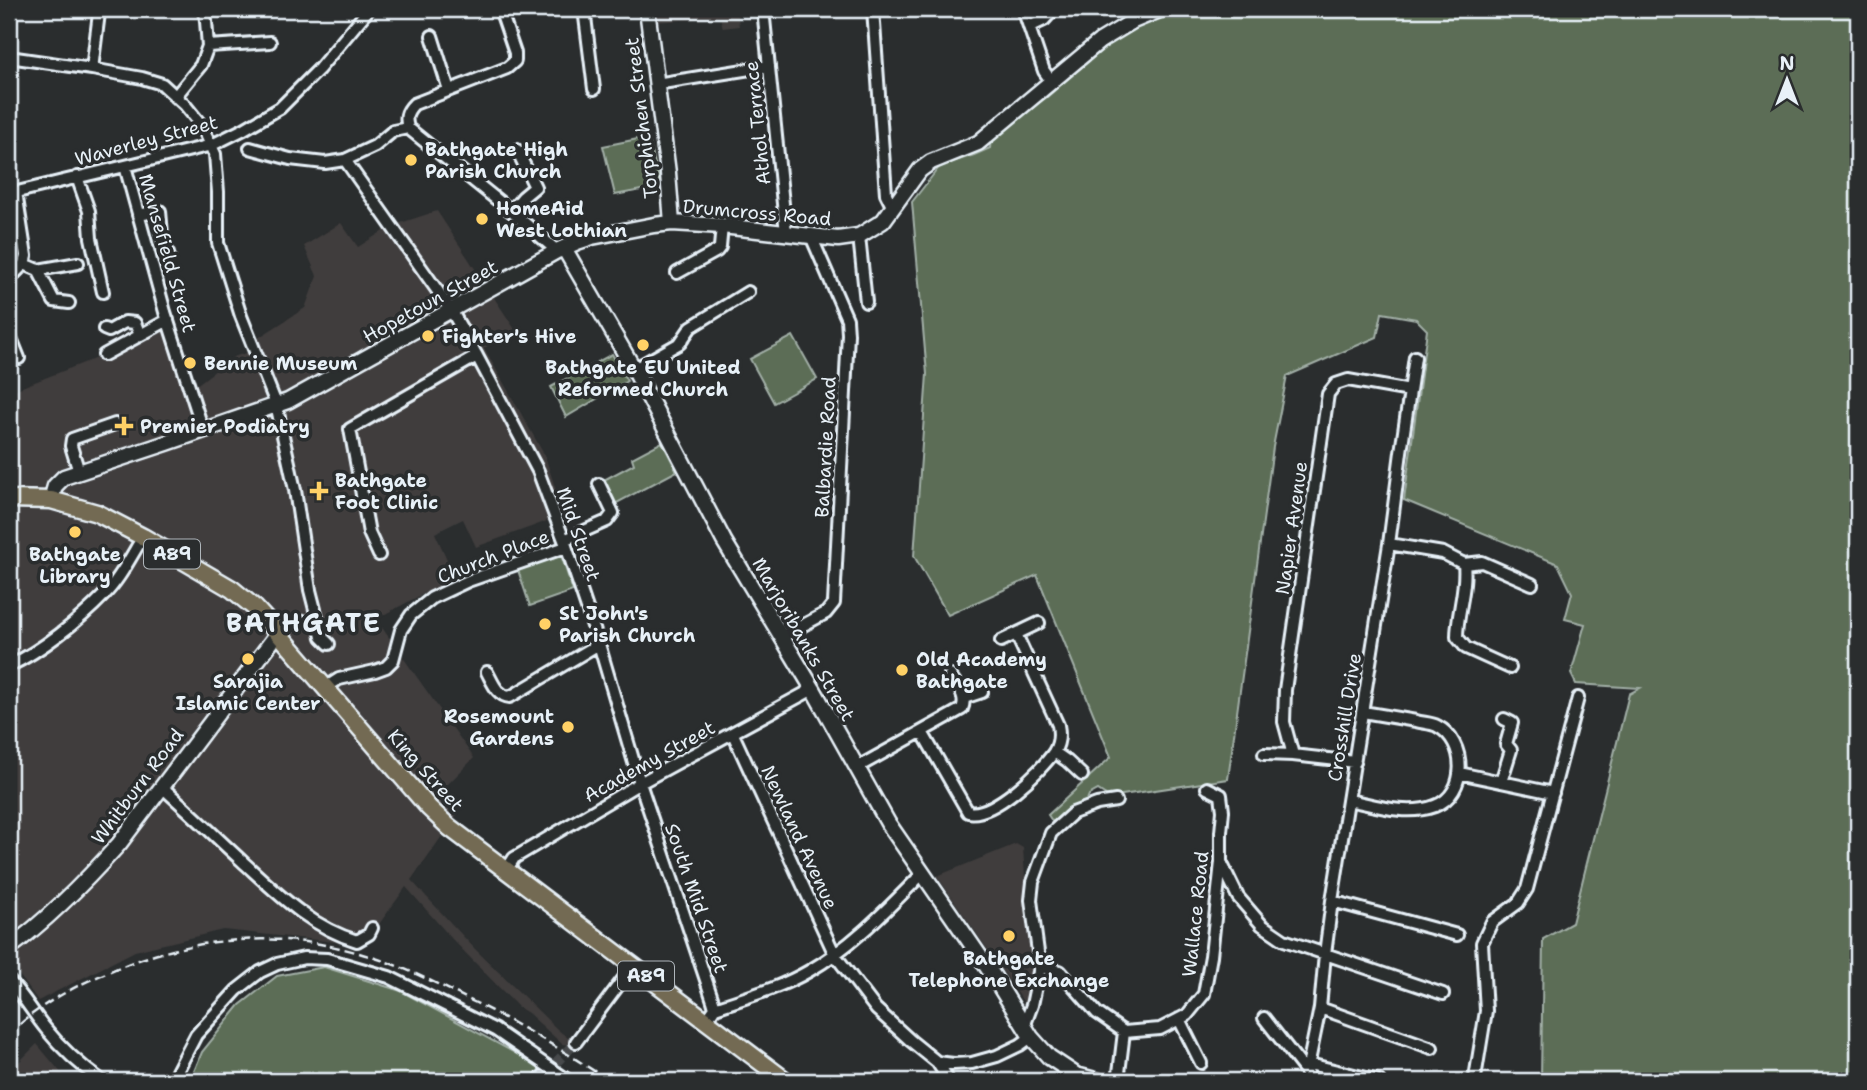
<svg xmlns="http://www.w3.org/2000/svg" width="1867" height="1090" viewBox="0 0 1867 1090" font-family="'Shantell Sans',sans-serif">
  <rect width="100%" height="100%" fill="#2a2d2e"/>
  <filter id="ink" filterUnits="userSpaceOnUse"><feTurbulence type="fractalNoise" baseFrequency=".0143" numOctaves="2"/><feDisplacementMap in="SourceGraphic" scale="14" xChannelSelector="R" yChannelSelector="G"/><feConvolveMatrix kernelMatrix="1 2 1 2 8 2 1 2 1" color-interpolation-filters="sRGB"/></filter>
  <g filter="url(#ink)">
    <path fill="#3f3c3c" d="M655 9H737L739 26 723 28 720 17 656 22Z
      M437 211 516 331 484 348 545 456 564 515 476 547 463 519 435 533 455 577 376 619 474 758 437 795 459 812 411 880 475 949 557 1029 579 1047 562 1044 528 1013 518 1007 452 939 406 887 364 945 223 930 135 951 38 1001 9 961V392L104 355 168 320 191 389 233 357 249 352 247 345 305 308 317 276 304 246 341 223 358 247 391 226Z
      M1016 844 1023 848 1033 991 1025 1004 937 876Z
      M37 1044 68 1081H9V1072Z"/>
    <path fill="#5b6d56" stroke="#a2afa7" stroke-width="2" d="M1176 9H1858V1081H1541L1543 939 1572 923 1629 694 1640 688 1576 684 1571 674 1585 624 1565 619 1572 593 1558 564 1404 500 1427 330 1416 319 1382 313 1377 337 1287 376 1273 447 1228 779 1122 795 1112 799 1098 790 1089 795 1085 805 1054 824 1048 815 1111 757 1037 575 948 615 914 556 927 374 912 202 940 166 974 155 990 148 991 138 1047 97 1122 32Z
      M648 137 659 179 657 187 615 195 603 146Z
      M793 336 817 379 774 403 750 359Z
      M612 354 627 381 566 417 551 387Z
      M662 442 677 471 615 504 602 481 634 464 632 458Z
      M561 555 573 591 530 606 518 570Z
      M324 967 401 991 537 1065 545 1081H190L202 1052 240 1005 277 976Z"/>
    <g fill="none" stroke-linecap="round" stroke-linejoin="round">
      <path stroke="#464a4c" stroke-width="10" stroke-dasharray="10 5" stroke-linecap="butt" d="M544 1075 576 1042"/>
      <defs>
        <path id="street" d="M584 9 594 89
          M763 9 786 233
          M873 9 886 194 892 206
          M1023 9 1044 71 1052 82
          M1029 27 1044 20 1054 9
          M432 36 449 90
          M208 46 270 42
          M9 57 92 69 142 78 162 84 185 105 202 126 215 154 218 192V243L241 316 276 404 295 490 310 590 322 637 329 644
          M92 69 99 13
          M656 84 769 66
          M175 97 201 65 208 46 205 9
          M408 128 511 211 557 251
          M408 128C405 118 406 112 414 104L507 68 515 61V53L500 9
          M250 148 290 159 325 163 345 160 375 146 393 131 408 128
          M345 160 451 310 477 356 538 471 564 540 599 644 640 783 713 1001 715 1008 706 1021
          M125 166 165 312 203 430
          M77 177 89 211 91 238 103 292
          M9 194 212 145 244 129 280 108 319 69 369 9
          M511 211 523 197 535 187 517 150
          M138 215 160 211 162 234 169 257
          M859 236 866 302
          M24 264 38 270 78 263
          M38 270 54 301 69 303
          M677 273 717 251 720 247 722 226
          M9 279 24 264 26 256 16 192
          M104 329 109 331 125 322 135 323 140 335
          M9 333 19 358
          M104 355 168 320
          M634 369 680 343 691 327 748 292
          M79 472 71 446 72 439 115 424
          M564 540 607 521 613 513 599 484
          M1389 544 1443 553 1464 564C1467 588 1457 613 1457 637L1466 648 1510 668
          M379 555 369 533 350 429 477 356
          M1464 564 1482 562 1532 584
          M278 633 282 625 318 620
          M781 637 826 613 834 603 848 334 847 319 811 236
          M1001 641 1039 623
          M9 666C41 651 79 621 104 595 120 579 131 556 143 537
          M487 672C493 683 497 696 510 697L599 644
          M325 688 339 679 375 671 386 667 393 660 401 630 411 615 432 598 468 581 566 547
          M964 698 982 692
          M922 732 968 812C992 818 1041 771 1054 752 1059 744 1060 735 1058 725L1016 634
          M733 734 835 955 876 1009 911 1041 937 1062 954 1064 972 1063 997 1056 1020 1045 1031 1037
          M1054 752 1067 761 1082 775
          M1264 754 1293 755 1355 762
          M1293 755 1284 722 1285 690 1328 394 1336 384 1348 380 1410 391
          M856 768 962 709C968 696 956 685 950 675
          M1459 773 1553 793
          M1501 782 1511 750 1506 744 1512 723 1504 719
          M162 787C189 811 215 836 242 861 277 893 310 927 357 941L369 934 372 928
          M1349 800C1377 806 1408 816 1435 806 1468 794 1467 741 1437 726 1432 723 1423 723 1416 721 1398 718 1381 715 1363 712
          M1221 862 1238 897 1262 925 1284 940 1443 994
          M507 869 514 858 640 783 813 689
          M1332 901 1457 935
          M1040 967 1060 971 1097 1013 1124 1032
          M9 981C23 995 33 1013 46 1029 62 1049 81 1066 102 1081
          M715 1008C747 997 780 988 809 971 853 946 888 908 923 873
          M1320 1008 1432 1048
          M1264 1018 1307 1073
          M1179 1019 1201 1063
          M1025 1024 1032 1005 1040 967 1031 900 1033 882 1051 833 1073 813 1097 804 1116 801
          M576 1042 633 966
          M937 1062 946 1076 948 1081
          M1309 1064 1379 1081
          M172 1081 196 1035 237 990 260 972 277 964 304 958 327 959 389 977 495 1030 569 1081
          M538 1081 542 1077
          M1118 1081 1124 1032 1160 1029 1187 1015 1204 994 1211 956 1221 862V832L1223 811 1221 795 1207 788
          M1305 1081 1320 1008 1325 954 1332 901 1389 544 1401 452 1415 357
          M1472 1081 1475 1078 1486 1011 1482 943 1492 922 1518 903 1527 889 1578 698"/>
        <path id="secondary" d="M647 9 668 173 672 223
          M564 248 634 369 724 541 813 689 888 823 994 977 1031 1037 1049 1057 1076 1075 1099 1081
          M51 500 55 486 64 477 167 443 288 401 557 251 577 242 592 237 654 225 672 223 722 226 838 239 859 236 883 221 920 170 931 162 978 143 1100 41 1133 21 1162 9
          M9 948C50 918 85 882 119 844L278 633"/>
        <path id="primary" d="M9 499 51 500 97 513 143 537 232 589 255 608 278 633 429 808 449 827 786 1081"/>
      </defs>
      <use href="#street" stroke="#e8f1f8" stroke-width="16"/>
      <use href="#secondary" stroke="#e8f1f8" stroke-width="19"/>
      <use href="#primary" stroke="#e8f1f8" stroke-width="21"/>
      <use href="#street" stroke="#2a2d2e" stroke-width="10"/>
      <use href="#secondary" stroke="#2a2d2e" stroke-width="14"/>
      <use href="#primary" stroke="#736b52" stroke-width="16"/>
      <path stroke="#e8f1f8" stroke-width="2.5" stroke-dasharray="10 5" stroke-linecap="butt" d="M9 1035C35 1007 71 988 106 973 190 935 288 928 375 958 410 969 443 987 476 1003 522 1027 567 1052 609 1081"/>
    </g>
  </g>
  <g fill="#ffd166" stroke="#2a2d2e" stroke-width="2.5">
    <circle cx="411" cy="160" r="7"/>
    <circle cx="482" cy="219" r="7"/>
    <circle cx="428" cy="336" r="7"/>
    <circle cx="643" cy="345" r="7"/>
    <circle cx="190" cy="363" r="7"/>
    <path d="M120.5 415.5h7v7h7v7h-7v7h-7v-7h-7v-7h7z"/>
    <path d="M315.5 480.5h7v7h7v7h-7v7h-7v-7h-7v-7h7z"/>
    <circle cx="75" cy="532" r="7"/>
    <circle cx="545" cy="624" r="7"/>
    <circle cx="248" cy="659" r="7"/>
    <circle cx="902" cy="670" r="7"/>
    <circle cx="568" cy="727" r="7"/>
    <circle cx="1009" cy="936" r="7"/>
  </g>
  <g text-anchor="middle" stroke-width="7" stroke-linejoin="round" paint-order="stroke">
    <g fill="#2a2d2e" stroke="#afb6bb" stroke-width="2">
      <rect x="144" y="539.5" width="56" height="29" rx="5"/>
      <rect x="618" y="961.5" width="56" height="29" rx="5"/>
    </g>
    <g font-size="18" font-weight="bold" fill="#e8f1f8">
      <text x="172" y="560">A89</text>
      <text x="646" y="982">A89</text>
    </g>
    <g font-size="19" fill="#e8f1f8" stroke="#2a2d2e">
      <text transform="translate(641 118) rotate(-97)" y="7">Torphichen Street</text>
      <text transform="translate(757 123) rotate(-96)" y="7">Athol Terrace</text>
      <text transform="translate(146 140) rotate(-15)" y="7">Waverley Street</text>
      <text transform="translate(757 212) rotate(5)" y="7">Drumcross Road</text>
      <text transform="translate(168 253) rotate(74)" y="7">Mansefield Street</text>
      <text transform="translate(430 301) rotate(-29)" y="7">Hopetoun Street</text>
      <text transform="translate(825 447) rotate(-87)" y="7">Balbardie Road</text>
      <text transform="translate(1291 528) rotate(-82)" y="7">Napier Avenue</text>
      <text transform="translate(579 534) rotate(71)" y="7">Mid Street</text>
      <text transform="translate(493 556) rotate(-21)" y="7">Church Place</text>
      <text transform="translate(804 639) rotate(60)" y="7">Marjoribanks Street</text>
      <text transform="translate(1344 717) rotate(-81)" y="7">Crosshill Drive</text>
      <text transform="translate(649 761) rotate(-29)" y="7">Academy Street</text>
      <text transform="translate(426 770) rotate(48)" y="7">King Street</text>
      <text transform="translate(137 786) rotate(-53)" y="7">Whitburn Road</text>
      <text transform="translate(800 837) rotate(65)" y="7">Newland Avenue</text>
      <text transform="translate(697 898) rotate(71)" y="7">South Mid Street</text>
      <text transform="translate(1195 914) rotate(-84)" y="7">Wallace Road</text>
    </g>
    <g font-size="19" font-weight="bold" fill="#e8f1f8" stroke="#2a2d2e" text-anchor="start">
      <text x="425" y="156">Bathgate High<tspan x="425" dy="22">Parish Church</tspan></text>
      <text x="496" y="215">HomeAid<tspan x="496" dy="22">West Lothian</tspan></text>
      <text x="442" y="343">Fighter's Hive</text>
      <text x="204" y="370">Bennie Museum</text>
      <text x="643" y="374" text-anchor="middle">Bathgate EU United<tspan x="643" dy="22">Reformed Church</tspan></text>
      <text x="140" y="433">Premier Podiatry</text>
      <text x="335" y="487">Bathgate<tspan x="335" dy="22">Foot Clinic</tspan></text>
      <text x="75" y="561" text-anchor="middle">Bathgate<tspan x="75" dy="22">Library</tspan></text>
      <text x="559" y="620">St John's<tspan x="559" dy="22">Parish Church</tspan></text>
      <text x="916" y="666">Old Academy<tspan x="916" dy="22">Bathgate</tspan></text>
      <text x="248" y="688" text-anchor="middle">Sarajia<tspan x="248" dy="22">Islamic Center</tspan></text>
      <text x="554" y="723" text-anchor="end">Rosemount<tspan x="554" dy="22">Gardens</tspan></text>
      <text x="1009" y="965" text-anchor="middle">Bathgate<tspan x="1009" dy="22">Telephone Exchange</tspan></text>
    </g>
    <g font-size="26" font-weight="bold" letter-spacing="2" fill="#e8f1f8" stroke="#2a2d2e">
      <text x="304" y="632">BATHGATE</text>
    </g>
  </g>
  <rect width="1867" height="1090" fill="none" stroke="#2a2d2e" stroke-width="35"/>
  <rect x="18" y="18" width="1832" height="1055" fill="none" stroke="#e8f1f8" stroke-width="2.5" filter="url(#ink)"/>
  <g transform="translate(1787 80)" stroke="#2a2d2e" stroke-width="5" paint-order="stroke">
  <path d="M0-5L12 26L0 18L-12 26Z" fill="#e8f1f8"/>
  <text y="-10" font-size="19" font-weight="bold" text-anchor="middle" fill="#e8f1f8">N</text>
  </g>
</svg>
